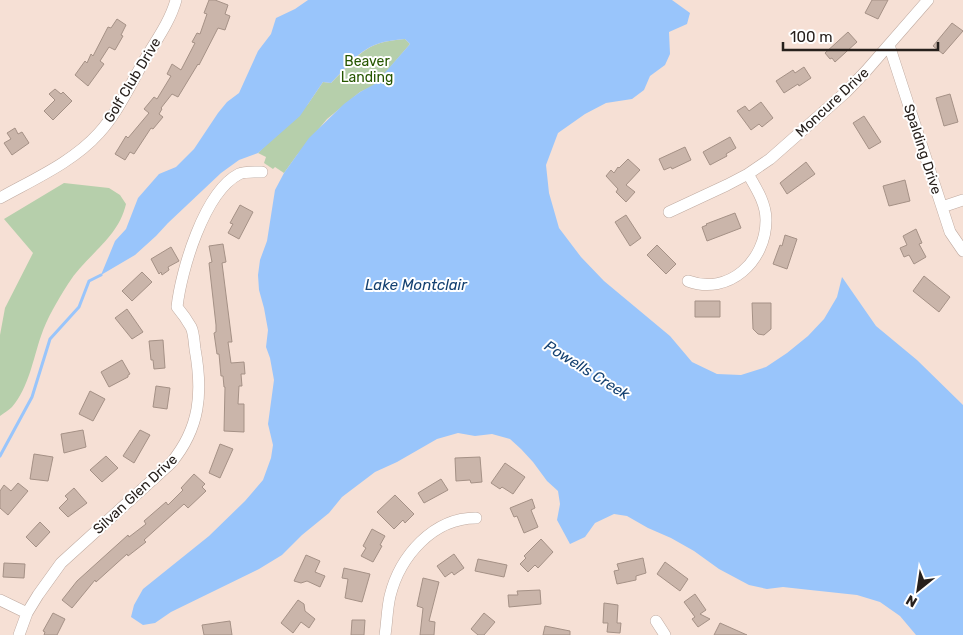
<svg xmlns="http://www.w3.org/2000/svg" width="963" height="635" viewBox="0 0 963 635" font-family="Rubik,sans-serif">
  <rect width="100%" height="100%" fill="#f6e0d5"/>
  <path fill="#b6cfab" d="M405 39 410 44 375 85 360 92 327 119 297 155 284 173 275 167 273 169 264 163 266 157 258 153 308 104 323 82 331 83C359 56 363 42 405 39Z
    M64 183 109 188 120 195 126 204C118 239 86 255 68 284 58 300 47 318 41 336 33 359 29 387 12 407 9 410 4 413 0 416V335L5 308 33 253 4 219Z"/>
  <path fill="#99c5fb" d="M308 0H672L690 13 687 24 669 32 670 54 665 65 650 76 644 90 632 99 606 103 585 114 558 133 546 165 549 193 559 228 581 257 604 281 670 336 692 362 717 374 741 375 766 367 787 353 808 336 824 319 837 297 842 277 876 326 917 360 963 405V635H916L900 616 880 602 857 595 801 589 783 587 767 589 749 585 719 569 694 551 671 538 648 528 627 516 614 514 595 523 585 537 570 544 557 520 560 504 558 491 547 481 533 462 521 449 510 439 492 434 475 436 458 433 437 439 397 462 375 472 342 497 329 513 302 535 282 555 259 569 171 612 155 623 143 625 131 617 134 605 143 589 209 536 245 501 263 480 271 458 273 445 268 424 274 380 270 358 266 347 268 330 264 308 259 290 258 275 260 260 267 241 275 190 284 173 309 138 344 104 360 92 375 84 410 44 405 39C363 42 358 56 331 83L323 82 300 116 258 153 239 160 221 173 168 223 156 236 135 255 101 275 115 241 126 229 138 198 159 174 176 167 194 149 218 113 227 102 239 93 258 51 271 34 276 18 295 9Z"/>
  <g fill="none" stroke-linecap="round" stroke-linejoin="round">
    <path stroke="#99c5fb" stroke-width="3" d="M0 456 32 397 50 339 79 307 89 281 101 275"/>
  </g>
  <path fill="#cab5aa" stroke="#a59186" d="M209 0H215L228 5 225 14 230 16 225 30 218 28 199 65 198 64 178 97 172 94 161 108 162 109 159 114 163 117 153 129 151 128 134 154 130 152 125 160 115 154 126 136 128 138 149 113 144 109 154 97 157 99 171 76 167 74 172 64 181 70 195 43 192 42 197 33 200 34 207 14 204 13Z
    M872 0H888L878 19 865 13Z
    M117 19 126 25 121 35 123 36 115 50 109 47 100 61 104 64 88 86 75 75 85 61 87 63 91 54 93 56 108 27 111 28Z
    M952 23 963 31 943 54 933 46Z
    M848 32 857 42 835 62 832 58 830 59 825 53Z
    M804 67 811 78 799 86 798 84 784 93 776 81 793 70 795 73Z
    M55 89 61 94 63 92 72 101 53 120 44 111 55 100 49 94Z
    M950 94 958 122 944 126 936 98Z
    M761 102 773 118 762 127 759 124 751 130 737 111 745 106 749 111Z
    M864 116 881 142 869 149 853 123Z
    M15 128 18 134 22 132 29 143 12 155 4 143 11 139 7 133Z
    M730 137 736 148 726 154 727 156 710 165 703 152Z
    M685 147 691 160 672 169 671 167 664 170 659 159Z
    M628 159 640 170 626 185 635 192 626 202 616 192 618 189 606 176 611 170 614 173 618 167 619 168Z
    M806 162 815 174 787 194 780 183Z
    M905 180 910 201 889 206 883 186Z
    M240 205 253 212 239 239 228 233 233 224 230 223Z
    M735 213 741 228 707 241 702 227 707 225 706 224Z
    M626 215 641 238 630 246 615 222Z
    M916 229 922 243 919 244 926 257 914 264 909 255 904 257 900 248 907 245 903 236Z
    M785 235 797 239 787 269 773 264 780 245 782 246Z
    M223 244 226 262 222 263 232 342H228L231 363 244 362 245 374H241L242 386H239L238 404H244V432L224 431 225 387H224L223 376H221L219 354H217L214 333 216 332V325L209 263 212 262 209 246Z
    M657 245 676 264 666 274 647 255Z
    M171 247 179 261 168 267 169 270 162 275 161 272 159 274 151 259Z
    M142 272 152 282 132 301 122 291Z
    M924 276 950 297 939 312 913 291Z
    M695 301H720V317H695Z
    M752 303H771V329L764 335 758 334 753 329Z
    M127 309 143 332 132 339 115 318Z
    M163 340 165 368 154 369 153 360H151L149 341Z
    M122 360 130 374 128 375V377L109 387 101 372Z
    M156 386 170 388 167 409 153 407Z
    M90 391 105 399 93 421 79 414Z
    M83 430 86 447 64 453 61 434Z
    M140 430 150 435 134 463 123 456Z
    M220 444 233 449 220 478 209 473Z
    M34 454 53 457 48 481 30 479Z
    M106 456 118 468 102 482 90 470Z
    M480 457 482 482 471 483 470 480 456 481 455 458Z
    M505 463 525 477 513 494 502 487 500 489 491 483Z
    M194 474 205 484 202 487 206 491 188 508 184 504 144 540 146 542 128 556 127 554 96 582 95 580 72 608 62 600 77 581 108 553 128 535 129 537 146 524 144 521 166 502 168 505 183 490 181 488Z
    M441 479 448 490 424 503 418 493Z
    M18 483 28 491 8 515 0 508V491L4 485 11 491Z
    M74 488 87 503 68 517 59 508 68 499 65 496Z
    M395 495 414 514 405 523 403 520 394 529 377 512Z
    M532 499 535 508 531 510 538 527 524 533 517 516 514 517 510 508Z
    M40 522 50 532 36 547 26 537Z
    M372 529 385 536 380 545 382 546 373 562 361 556 366 548 363 546Z
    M541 539 553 552 538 568 535 565 528 572 520 564 526 558 524 556Z
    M454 554 464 568 454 575 452 572 445 577 437 566Z
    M306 555 320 561 315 572 325 576 320 587 307 581 301 583 294 581Z
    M643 558 646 573 636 576V580L617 584 614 571 619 570 617 564Z
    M478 559 507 565 504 577 475 571Z
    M665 562 688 579 680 591 657 574Z
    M4 563 25 564 24 578 3 577Z
    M344 568 370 574 362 602 345 598 348 579 342 578Z
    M423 578 439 582 429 621 435 622 434 635H420L423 608 417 606Z
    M540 590 541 604 509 607 508 595H518L517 591Z
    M695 594 706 610 700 614 710 619 698 627 692 619 695 617 684 602Z
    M298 600 304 604 305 611 315 619 309 628 301 622 293 633 281 623Z
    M604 603 618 605 617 623H621L620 633 607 632 608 623H603Z
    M53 613 65 619 57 635H44L45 632 43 631Z
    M484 613 495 622 484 635H478L471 629Z
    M352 620H365L364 635H351Z
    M230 621 232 635H204L202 625Z
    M720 623 747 635H714Z
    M545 626 570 631V635H543Z"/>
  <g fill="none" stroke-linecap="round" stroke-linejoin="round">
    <defs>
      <path id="minor" d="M889 45 950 232 963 251
        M0 198C34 179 73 162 99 133 118 112 130 85 144 61 155 42 170 22 176 0
        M942 207 963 200
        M669 212 727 185 748 174 770 159 846 92 866 71 928 0
        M688 281C729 296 766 261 766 220 766 203 756 188 748 174
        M0 600 27 613
        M656 621 665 635
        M19 635 27 613 38 595 61 563 171 463C200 428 203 393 195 349 194 342 194 333 191 327 187 320 182 313 177 307 181 271 204 192 239 174 245 171 255 172 262 172
        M385 635C387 622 387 609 390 596 400 556 433 518 476 518"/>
    </defs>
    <use href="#minor" stroke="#bfaaa0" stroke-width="12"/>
    <use href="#minor" stroke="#fff" stroke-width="11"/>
  </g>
  <g text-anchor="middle" stroke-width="4" stroke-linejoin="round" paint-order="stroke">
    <g font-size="14" fill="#265600" stroke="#fff">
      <text x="367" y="66">Beaver<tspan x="367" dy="16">Landing</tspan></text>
    </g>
    <g font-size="14" fill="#27201c" stroke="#fff">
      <text transform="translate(132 80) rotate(-59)" y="5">Golf Club Drive</text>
      <text transform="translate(832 102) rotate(-43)" y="5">Moncure Drive</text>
      <text transform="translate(923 149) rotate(72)" y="5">Spalding Drive</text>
      <text transform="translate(135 494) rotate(-43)" y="5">Silvan Glen Drive</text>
    </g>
    <g font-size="15" font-style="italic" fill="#144171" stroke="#fff">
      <text x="416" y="290">Lake Montclair</text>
      <text transform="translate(587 370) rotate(32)" y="5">Powells Creek</text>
    </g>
  </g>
  <g transform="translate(918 590) rotate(210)" stroke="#ffffff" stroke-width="4" paint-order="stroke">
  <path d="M0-4L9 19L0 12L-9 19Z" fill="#27201c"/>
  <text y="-8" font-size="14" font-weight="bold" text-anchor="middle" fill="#27201c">N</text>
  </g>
  <path d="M783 42v8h155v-8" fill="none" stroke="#27201c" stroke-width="2.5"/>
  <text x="790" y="42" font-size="15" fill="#27201c" stroke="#ffffff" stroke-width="4" paint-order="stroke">100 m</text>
</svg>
